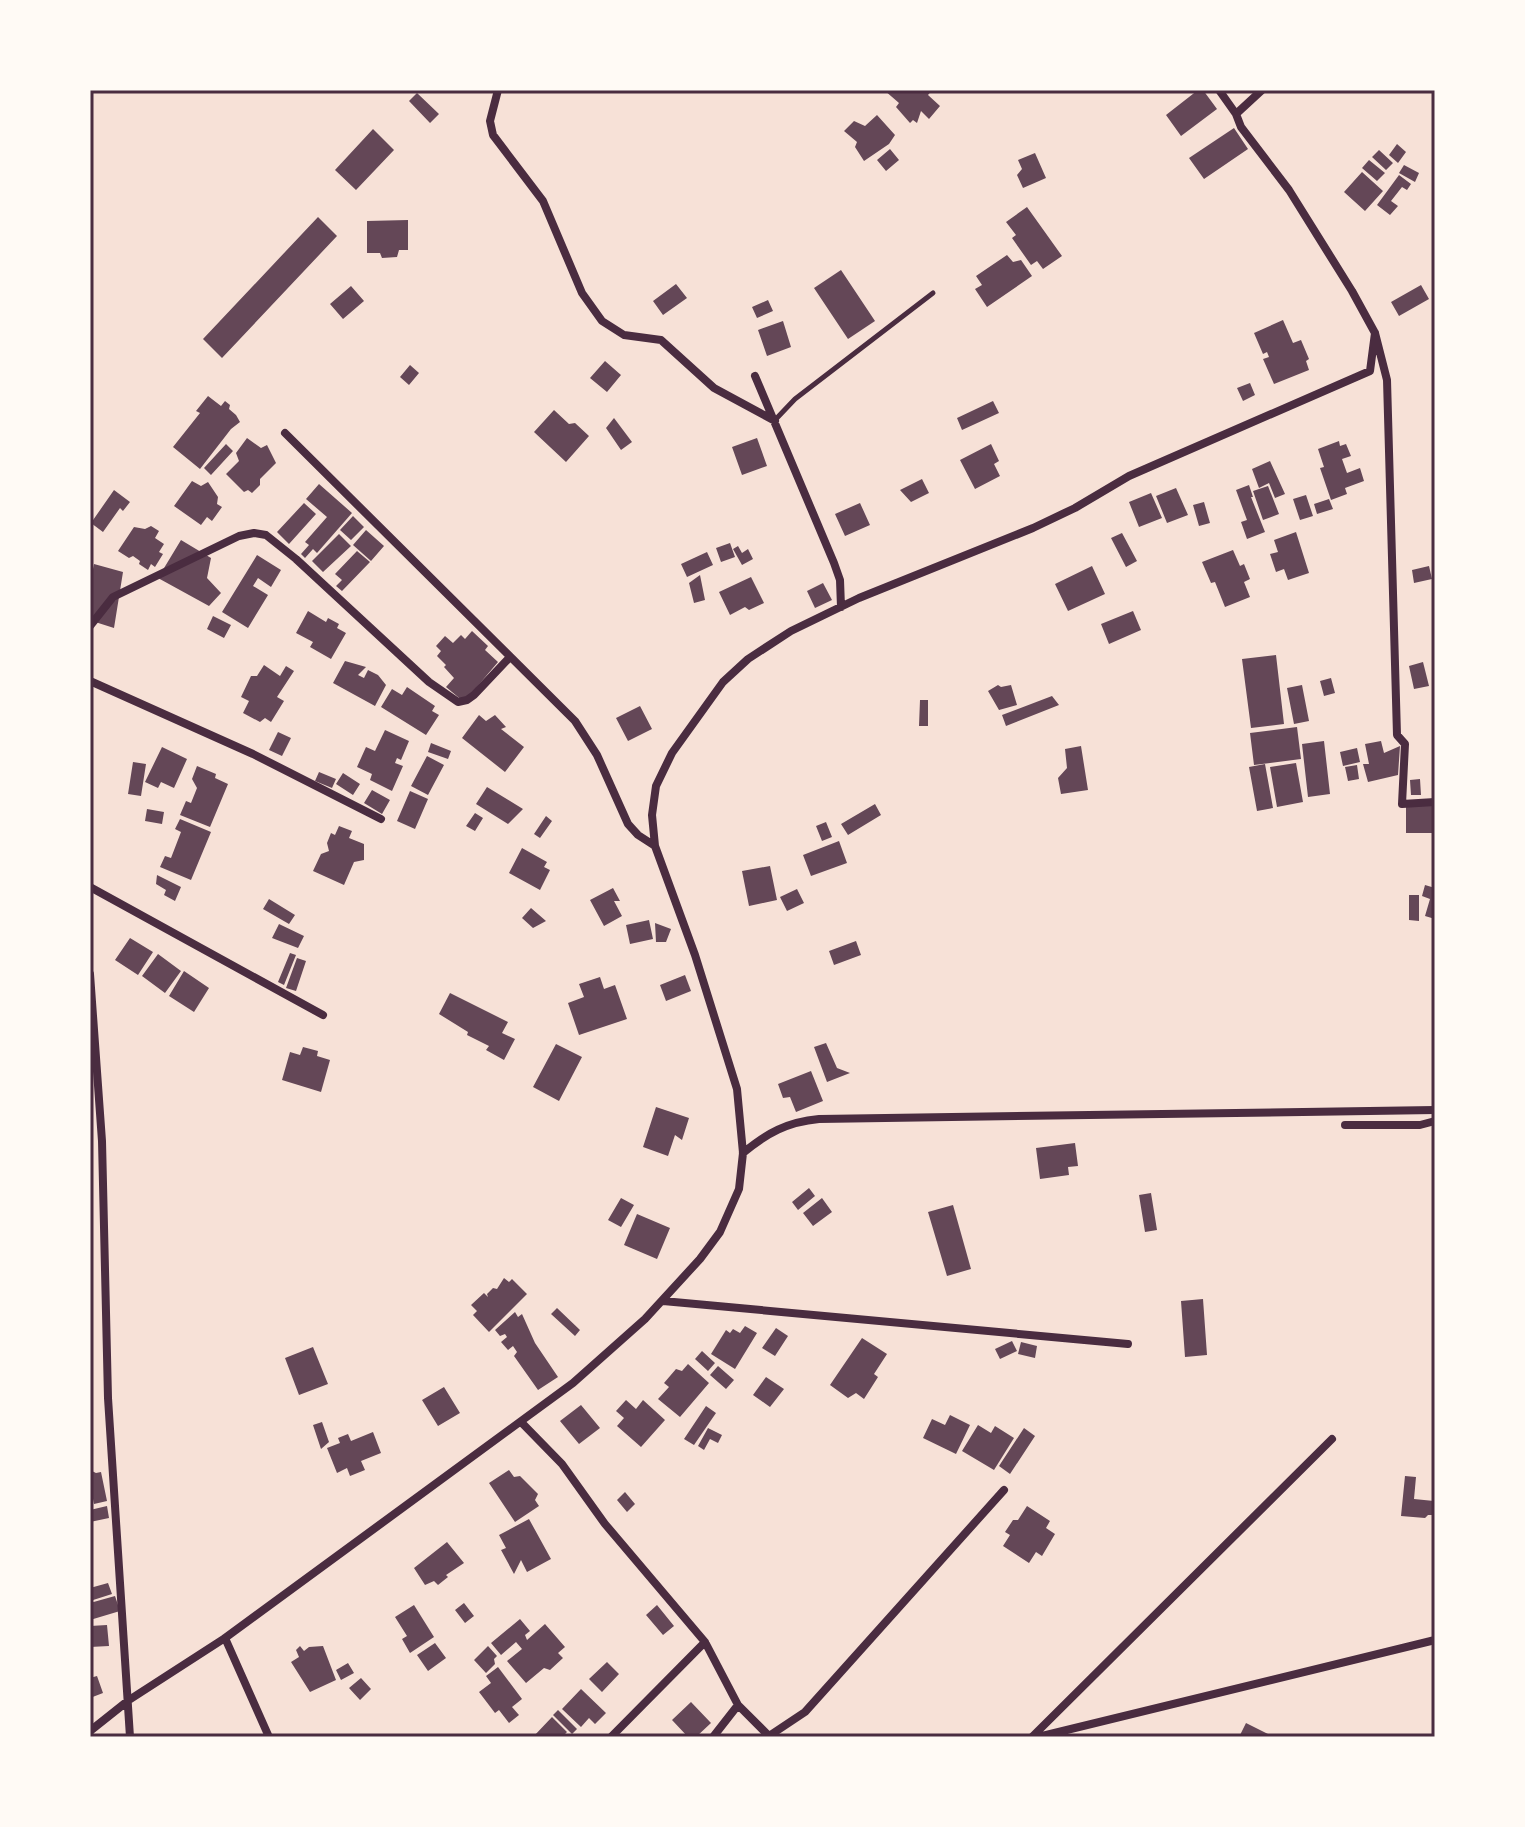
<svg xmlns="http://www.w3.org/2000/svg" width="1525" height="1827" viewBox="0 0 1525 1827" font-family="Literata,serif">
  <rect width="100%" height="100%" fill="#f7e1d7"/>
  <path fill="#644757" d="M884 90H932L928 95 940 106 929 119 921 111 917 123 913 120 910 123 896 107 899 103Z
    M1198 90H1203L1217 109 1181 136 1166 115Z
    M417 93 439 114 430 123 409 101Z
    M877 115 895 135 889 144 864 161 855 147 857 142 844 131 854 121 865 126Z
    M1234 128 1248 149 1204 179 1189 158Z
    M373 129 394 150 356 190 335 170Z
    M1397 144 1406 152 1398 163 1389 155Z
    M890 149 899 160 886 171 877 160Z
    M1379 150 1393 163 1386 170 1372 157Z
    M1035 153 1046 178 1023 188 1017 175 1022 169 1018 160Z
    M1369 160 1385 173 1377 181 1362 168Z
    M1404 165 1419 173 1415 182 1399 173Z
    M1362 172 1383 191 1365 211 1344 192Z
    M1399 175 1411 184 1407 190 1402 187 1391 201 1398 206 1390 215 1377 205Z
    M1027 207 1062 256 1043 269 1037 261 1031 265 1012 238 1016 235 1006 222Z
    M318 217 337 236 222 358 203 339Z
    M408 220V250H399L397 257 382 258 380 253H367V221Z
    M1007 255 1013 262 1021 260 1032 276 987 307 975 289 982 285 976 276Z
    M841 270 875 321 848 339 814 288Z
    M676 284 687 298 663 315 653 301Z
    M1421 285 1429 299 1399 316 1391 302Z
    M351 286 364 301 343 319 330 304Z
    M768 300 773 311 757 318 752 307Z
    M1283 320 1293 343 1301 340 1309 359 1306 361 1309 370 1274 384 1263 359 1269 357 1267 352 1263 354 1254 333Z
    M783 321 791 347 767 356 758 330Z
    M605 361 621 375 607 392 590 378Z
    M410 365 419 373 409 385 400 377Z
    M1250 383 1255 395 1243 401 1237 388Z
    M208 396 221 406 225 401 230 405 229 409 236 415 240 422 231 429 200 469 173 447 200 413 196 411Z
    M993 401 999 413 962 430 957 418Z
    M554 410 569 424 575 423 589 436 566 462 534 432Z
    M614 418 632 442 621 450 606 428Z
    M247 438 261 448 267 445 276 463 260 479V485L252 493 248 490 244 492 226 474 239 461 236 453Z
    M757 438 767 466 742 475 732 447Z
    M1339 441 1340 446 1346 444 1351 456 1342 459 1347 473 1360 468 1364 481 1345 488 1347 494 1331 500 1320 468 1324 467 1318 449Z
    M226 444 233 451 211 475 204 468Z
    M991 444 999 461 994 464 1000 476 975 489 960 460Z
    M1270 461 1285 494 1275 498 1269 483 1259 488 1252 469Z
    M922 479 929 493 911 502 900 490Z
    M192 481 201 486 208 482 218 497 217 504 222 507 212 521 207 517 201 525 174 506Z
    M319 484 352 513 317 553 313 549 305 558 301 554 309 545 305 542 327 517 306 499Z
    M1249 485 1253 497H1251L1265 532 1247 539 1241 522 1247 520 1236 490Z
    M1268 486 1279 514 1263 520 1253 491Z
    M1176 488 1188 515 1167 523 1156 496Z
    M114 490 130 502 123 511 120 508 103 532 91 523Z
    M1151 493 1162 518 1139 527 1129 502Z
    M1306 495 1313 516 1300 520 1293 499Z
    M1329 499 1333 509 1317 514 1314 504Z
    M1204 502 1210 523 1199 526 1193 505Z
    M304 503 316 514 289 544 277 532Z
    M860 503 870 525 845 536 835 514Z
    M353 516 364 527 351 540 340 530Z
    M151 526 159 531 155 538 164 544 159 552 163 554 155 567 151 564 148 570 139 564 140 561 133 556 129 558 118 551 134 527 145 529Z
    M366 530 384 546 371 561 353 545Z
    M1296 532 1309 573 1288 580 1284 569 1276 572 1270 554 1278 552 1274 540Z
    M1122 533 1137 561 1126 567 1111 538Z
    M339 534 351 546 323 572 312 561Z
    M181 540 211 558 207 578 221 593 209 606 158 578Z
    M730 543 735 557 721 562 716 548Z
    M738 546 742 553 748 549 753 559 742 565 733 549Z
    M1233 550 1240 566 1244 564 1250 579 1244 582 1250 597 1225 607 1215 582 1211 583 1202 562Z
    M357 551 370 562 342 591 336 586 342 580 335 574Z
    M707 552 713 565 687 577 681 564Z
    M257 555 281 570 271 587 258 578 253 586 268 595 248 628 222 612Z
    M94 564 123 572 114 628 92 621 90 584Z
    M1092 566 1105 594 1068 611 1055 584Z
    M1429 566 1432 579 1414 583 1412 570Z
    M700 575 705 600 694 603 689 583Z
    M751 577 764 603 749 610 745 607 730 615 719 592Z
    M823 583 832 600 815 608 807 591Z
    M308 611 326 622 328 618 339 624 337 628 346 633 331 659 310 647 313 642 296 633Z
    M1133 611 1141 630 1109 644 1101 624Z
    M213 616 231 625 224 638 207 629Z
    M472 631 488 646 485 650 498 662 464 702 446 687 454 678 444 667 446 665 437 656 441 651 436 646 445 636 453 643 461 635 465 639Z
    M1276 655 1284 724 1251 728 1242 659Z
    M345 661 366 667 358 675 364 678 368 670 378 675 386 685 375 706 333 683Z
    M1423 662 1429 686 1414 689 1409 666Z
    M264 665 280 676 286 666 294 671 277 697 284 701 271 722 265 718 260 722 243 713 249 701 241 697 251 676H257Z
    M1331 678 1335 693 1324 696 1320 681Z
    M998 685 1001 687 1011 685 1017 705 999 710 988 691Z
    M1302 685 1309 721 1294 724 1287 688Z
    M407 687 435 706 432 711 439 715 426 735 381 707 392 689 402 695Z
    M1052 696 1059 705 1006 726 1002 715Z
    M920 700H928V726H919Z
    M640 706 652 729 628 741 616 718Z
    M479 715 486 721 495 715 506 727 501 729 524 747 505 772 462 738Z
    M1297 727 1301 759 1254 765 1250 733Z
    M385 730 409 741 401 760 397 758 395 763 403 766 392 791 370 780 372 774 357 767 366 747 375 751Z
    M278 732 291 738 282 756 269 750Z
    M1324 741 1330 794 1308 797 1302 744Z
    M1381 741 1384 753 1400 746 1398 775 1368 782 1363 764H1369L1365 744Z
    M431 743 451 751 448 759 428 752Z
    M1081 746 1088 790 1061 794 1058 778 1067 768 1065 749Z
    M162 747 187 759 174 788 161 782 158 788 145 782Z
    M1357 748 1360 762 1343 766 1340 752Z
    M427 756 444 765 428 795 411 786Z
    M133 762 146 764 141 796 128 794Z
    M1296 763 1303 802 1277 807 1270 767Z
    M1265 764 1273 808 1257 811 1249 767Z
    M1357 765 1359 779 1348 781 1345 767Z
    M197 766 216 774 215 778 228 784 210 827 180 815 186 801 191 803 197 788 192 779Z
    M319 772 336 779 332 788 315 781Z
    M343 773 360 784 353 795 336 784Z
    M1420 779 1421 795H1411L1410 780Z
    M487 787 523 809 508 824 476 804Z
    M372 790 390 800 382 814 364 803Z
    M410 791 428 799 415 829 397 821Z
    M875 804 881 815 848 835 841 824Z
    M1435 805V833H1406V806Z
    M147 809 164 812 162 824 145 821Z
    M475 813 483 818 475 831 466 826Z
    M546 816 552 821 540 838 534 834Z
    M180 819 211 832 191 880 160 867 165 856 171 858 181 832 175 829Z
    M826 822 832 837 822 841 816 826Z
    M339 826 352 831 349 838 364 844V860L354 862 344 885 313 871 321 854 329 851 327 843 331 833 335 835Z
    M839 841 847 863 811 876 803 855Z
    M522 848 547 862 544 867 550 870 540 890 509 873Z
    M770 866 777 900 749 906 742 871Z
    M157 875 181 887 175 901 164 895 166 890 156 884Z
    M1425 885 1435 888V919L1425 916 1430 899 1422 896Z
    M613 888 620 901H614L622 916 604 926 590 900Z
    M797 889 804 903 787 911 780 897Z
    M1409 895H1419V921L1409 920Z
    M269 899 295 915 289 924 263 909Z
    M531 908 546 921 533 928 522 918Z
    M649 920 653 939 630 944 626 925Z
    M655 923 671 929 666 942H656Z
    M279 924 304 936 298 948 272 938Z
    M130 938 153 952 138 975 115 960Z
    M856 941 861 955 834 965 829 951Z
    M290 953 296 955 284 985 278 982Z
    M158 954 181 971 165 993 142 976Z
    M297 958 306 961 296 991 286 988Z
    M184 971 209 988 194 1012 169 996Z
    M685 975 691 991 666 1001 660 985Z
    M600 977 604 989 615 985 627 1019 579 1035 568 1003 584 997 579 984Z
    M450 993 508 1022 502 1033 515 1039 504 1060 486 1050 489 1046 467 1035 468 1032 439 1014Z
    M826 1043 837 1068 850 1073 827 1082 814 1047Z
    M556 1044 582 1057 559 1101 533 1087Z
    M303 1047 318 1051 317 1056 330 1060 321 1092 282 1080 290 1052 300 1055Z
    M811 1071 823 1101 796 1112 790 1097 783 1098 778 1084Z
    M656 1107 689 1118 682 1140 675 1135 668 1156 643 1147Z
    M1075 1143 1078 1166 1068 1167 1069 1175 1040 1179 1036 1148Z
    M809 1188 815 1196 798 1210 792 1202Z
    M1151 1193 1157 1230 1145 1232 1139 1195Z
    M621 1198 634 1205 621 1227 608 1220Z
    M822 1198 832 1212 813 1226 803 1213Z
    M953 1205 971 1269 947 1276 928 1212Z
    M637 1214 670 1228 657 1259 624 1245Z
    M504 1278 509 1282 512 1279 527 1294 489 1332 473 1315 477 1311 471 1305 484 1293 488 1297 487 1294 493 1288 497 1289Z
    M1203 1299 1207 1355 1185 1357 1181 1301Z
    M557 1308 580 1330 575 1336 551 1314Z
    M515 1312 518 1317 522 1314 535 1343 558 1377 538 1390 514 1356 517 1352 513 1346 508 1350 501 1342 507 1337 505 1334 500 1336 495 1330Z
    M745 1326 757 1333 735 1369 711 1354 726 1330 730 1333 733 1329 740 1333Z
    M776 1328 788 1336 775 1356 762 1348Z
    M862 1338 887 1354 874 1374 878 1377 864 1399 856 1393 848 1398 830 1385Z
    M1012 1341 1017 1351 1000 1359 995 1349Z
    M1021 1342 1037 1346 1035 1358 1018 1354Z
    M313 1347 328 1384 299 1395 285 1358Z
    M702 1351 715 1363 708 1371 695 1359Z
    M688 1364 709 1383 680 1417 658 1399 669 1387 664 1383 676 1369 682 1371Z
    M718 1366 734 1380 726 1389 710 1375Z
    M766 1377 784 1389 770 1407 753 1395Z
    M444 1387 460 1413 438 1426 422 1400Z
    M626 1400 636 1409 643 1400 665 1420 641 1447 617 1426 624 1418 616 1411Z
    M581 1405 600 1428 579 1444 560 1421Z
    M706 1406 716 1413 694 1445 684 1439Z
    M950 1415 970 1425 956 1454 923 1438 932 1419 945 1425Z
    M322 1422 329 1442 321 1449 313 1425Z
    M978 1425 991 1433 995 1426 1014 1438 994 1470 962 1451Z
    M708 1428 722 1435 718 1443 710 1439 704 1450 698 1446Z
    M1024 1428 1035 1436 1010 1474 999 1466Z
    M373 1432 381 1453 361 1461 365 1470 350 1476 347 1468 337 1473 327 1448 340 1443 338 1438 348 1434 351 1441Z
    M90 1470 96 1473 101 1472 107 1501 94 1504 93 1499 90 1500Z
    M509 1470 514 1477 520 1476 538 1494 535 1500 539 1506 515 1522 489 1483Z
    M1405 1476 1416 1477 1414 1499 1434 1501 1433 1515H1428L1425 1518 1401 1516Z
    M625 1492 635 1504 627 1512 617 1500Z
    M107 1506 109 1518 90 1522V1510Z
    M1027 1506 1050 1521 1046 1528 1055 1534 1042 1556 1036 1552 1029 1563 1003 1546 1010 1535 1005 1532 1013 1520H1018Z
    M529 1519 551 1559 527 1572 521 1560 514 1574 501 1550 506 1548 499 1535Z
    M447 1542 464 1563 446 1575 448 1577 438 1585 434 1581 425 1585 414 1568Z
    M108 1583 112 1594 90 1601V1588Z
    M115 1596 120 1611 90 1620V1603Z
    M464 1603 474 1616 465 1623 455 1610Z
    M414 1605 434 1637 410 1653 402 1639 407 1636 395 1617Z
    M657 1605 674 1626 663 1635 646 1615Z
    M520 1619 530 1631 525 1635 527 1640 545 1624 565 1647 558 1653 563 1658 550 1670 544 1668 526 1683 507 1661 522 1649 516 1642 501 1655 491 1643Z
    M107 1625 109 1646 90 1647V1626Z
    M435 1643 446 1658 428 1671 417 1655Z
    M300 1646 304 1651 309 1647 323 1646 336 1680 310 1692 291 1662 299 1657 296 1650Z
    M488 1646 497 1656 494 1659 495 1664 486 1673 474 1660Z
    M607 1662 619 1674 602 1692 589 1679Z
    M348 1663 354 1673 341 1680 336 1670Z
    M498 1667 522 1699 512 1707 519 1715 509 1723 499 1710 495 1713 479 1692 491 1683 486 1676Z
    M97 1676 103 1693 90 1698V1678Z
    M361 1678 371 1689 360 1700 349 1688Z
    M581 1689 606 1713 595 1724 589 1718 581 1727 562 1709Z
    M691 1702 711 1723 696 1737H688L672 1720Z
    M558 1710 577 1729 572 1734 553 1715Z
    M552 1717 567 1732 562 1737H533Z
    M1246 1723 1274 1737H1239Z"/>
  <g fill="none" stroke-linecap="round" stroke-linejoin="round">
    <path stroke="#4a2c40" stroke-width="5" d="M775 420 795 399 933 293"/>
    <path stroke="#4a2c40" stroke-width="8" d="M498 90 490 121 493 135 543 201 582 293 602 321 624 335 661 340 714 388 775 421
      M1219 90 1236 114 1241 127 1289 190 1352 291 1375 333 1387 380 1397 735 1405 744 1402 804 1435 802
      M1236 114 1262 90
      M755 376 834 563 840 580 841 607
      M285 433 575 721 597 755 628 824 638 835 655 846
      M90 626 113 597 239 536 254 533 266 535 296 559 429 682 458 702 467 700 474 695 510 657
      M90 681 253 754 381 819
      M90 887 323 1015
      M90 974 102 1141 108 1398 130 1737
      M1345 1125H1420L1435 1121
      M743 1153C767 1133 787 1122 819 1119L1435 1110
      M663 1301 1128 1344
      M521 1422 562 1464 605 1524 705 1642 738 1705
      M225 1638 269 1737
      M90 1731 129 1700 225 1638 573 1383 645 1319 700 1259 720 1232 739 1189 743 1153 737 1089 695 955 655 846 652 815 656 786 672 753 723 682 748 659 791 631 859 598 1033 528 1075 508 1129 476 1370 371 1375 333
      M769 1736 805 1712 1004 1490
      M611 1737 705 1642
      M713 1737 738 1705 770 1737
      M1032 1737 1332 1439
      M1038 1737 1435 1640"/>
  </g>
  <rect width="1525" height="1827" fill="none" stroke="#fffaf5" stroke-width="184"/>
  <rect x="92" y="92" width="1341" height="1643" fill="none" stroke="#4a2c40" stroke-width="3"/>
</svg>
